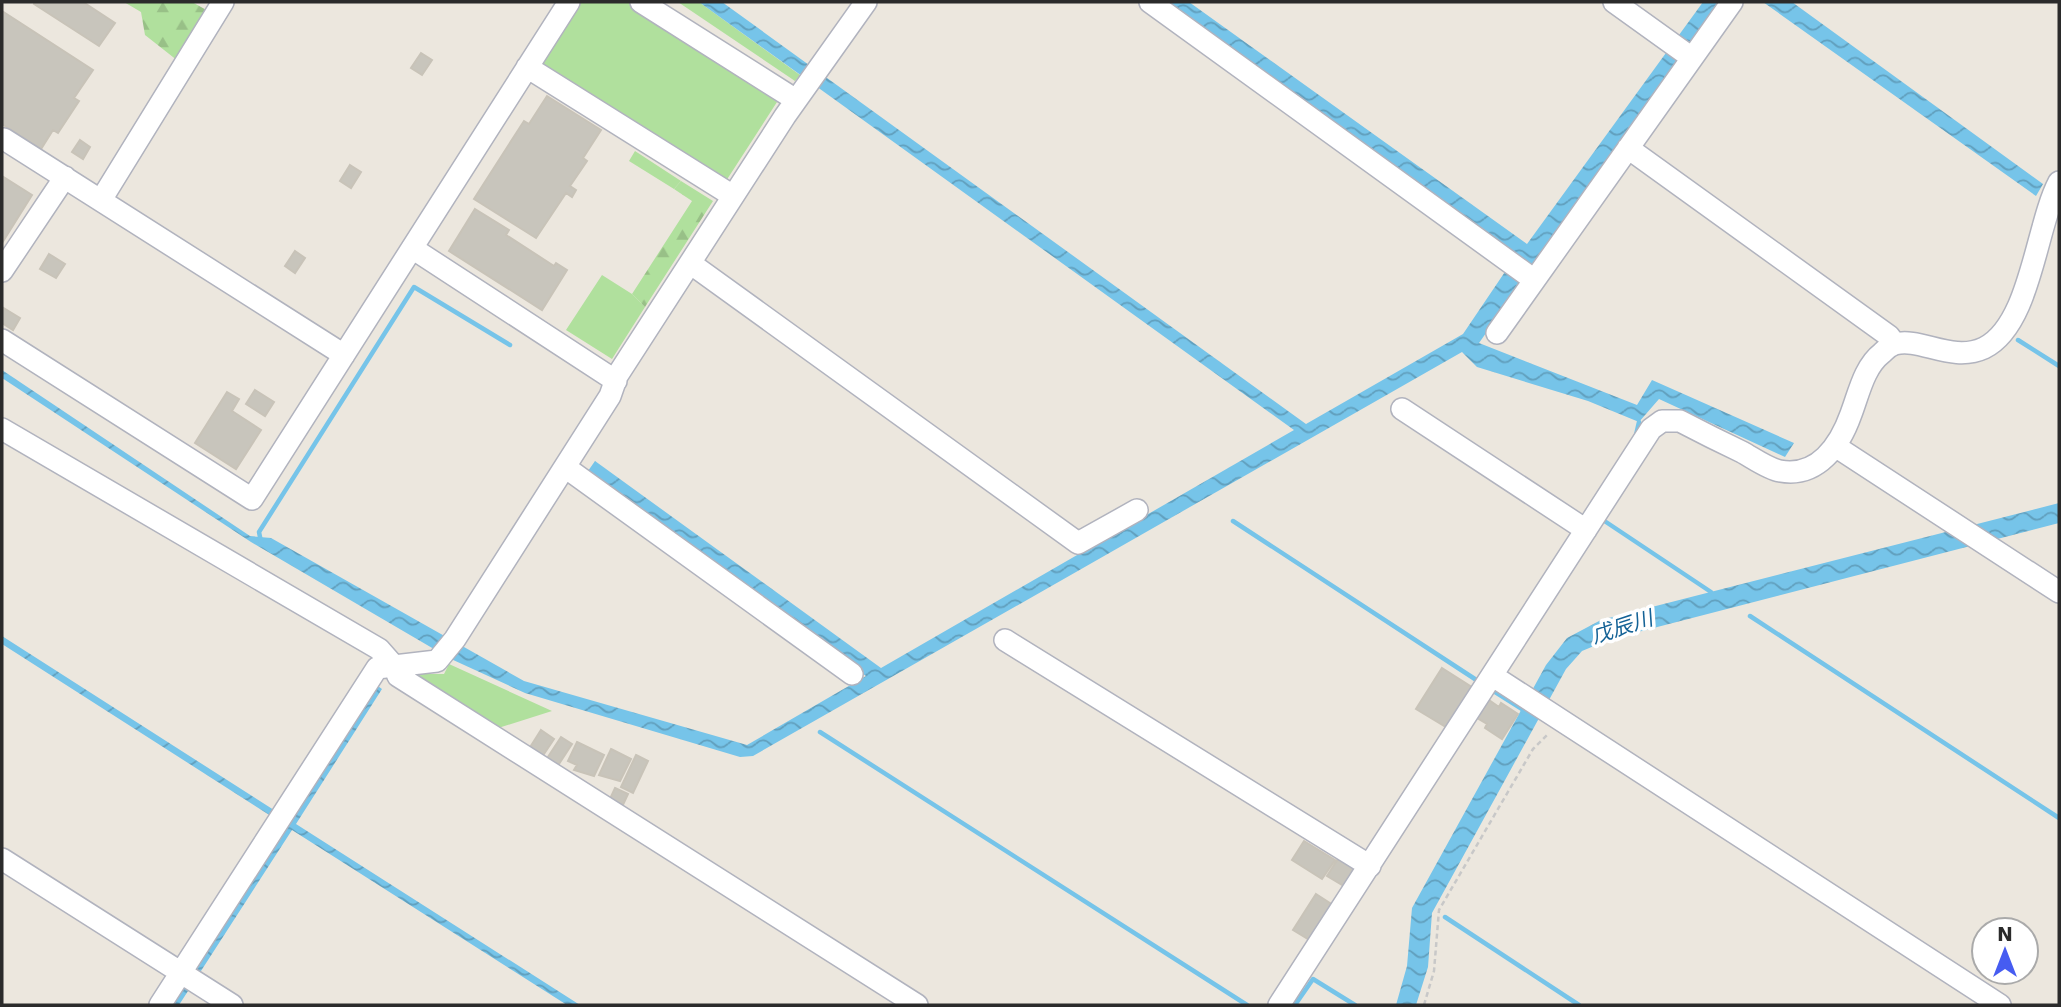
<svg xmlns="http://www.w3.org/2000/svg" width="2061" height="1007" viewBox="0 0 2061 1007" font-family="'DejaVu Sans','Noto Sans JP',sans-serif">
  <defs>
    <pattern id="forest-firs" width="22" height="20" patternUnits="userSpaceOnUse" patternTransform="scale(1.75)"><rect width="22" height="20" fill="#b0e09d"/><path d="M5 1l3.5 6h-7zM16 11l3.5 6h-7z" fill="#98c087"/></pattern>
    <pattern id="water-waves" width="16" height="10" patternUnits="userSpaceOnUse" patternTransform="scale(1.75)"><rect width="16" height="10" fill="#76c4e9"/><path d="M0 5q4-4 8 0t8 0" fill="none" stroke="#619fbd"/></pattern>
  </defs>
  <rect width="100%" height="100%" fill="#ece7de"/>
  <path fill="#b0e09d" d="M581 2H633L777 102 726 181 541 64Z
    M678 2H699L800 75 795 81Z
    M635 151 681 181 674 189 629 161Z
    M602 275 632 294 645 307 612 359 566 330Z
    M449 664 552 711 495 729 418 682 419 674H444Z"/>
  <path fill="url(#forest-firs)" d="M124 2H192L210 12 178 61 145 35 141 12Z
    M681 181 713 201 645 307 632 294 692 201 674 189Z"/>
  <path fill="url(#water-waves)" d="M699 2H722L1306 424 1463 334 1515 257 1161 2H1189L1527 244 1703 2H1720L1479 343 1637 405 1652 380 1794 443 1785 457 1659 399 1639 422 1588 401 1477 367 1462 352 753 756 740 757 525 693 451 659 251 542 2 378V370L250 536 271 538 524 681 747 745 866 676 588 471 595 461 881 668 1294 430Z
    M1763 2H1792L2043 184 2036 196Z
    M2059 503V523L1611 639 1582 651 1566 669 1432 913 1428 967 1416 1005H1396L1407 966 1412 908 1546 665 1567 638 1601 620Z
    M2 636 288 819 375 684 382 689 296 824 580 1005H567L292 830 179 1005H169L285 825 2 644Z"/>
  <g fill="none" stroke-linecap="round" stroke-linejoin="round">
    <path stroke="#76c4e9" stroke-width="4.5" d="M2018 340 2059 366
      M1636 435 1639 422
      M1233 521 1481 683
      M1606 522 1711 592
      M261 542 259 532 414 287 510 345
      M1750 616 2059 818
      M1492 690 1522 709 1524 713
      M820 732 1247 1005
      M1445 917 1579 1005
      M1295 1005 1313 979 1355 1005"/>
  </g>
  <path fill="#c8c5bc" stroke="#c8c3b8" stroke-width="2" d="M35 2H83L115 23 99 46 34 4Z
    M2 11 93 70 74 98 79 101 58 133 53 130 41 149 2 124Z
    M421 53 432 60 422 75 411 68Z
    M547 96 601 130 583 158 587 161 570 186 576 190 572 197 566 193 536 238 474 199 524 121 529 124Z
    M80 140 90 147 83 159 72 152Z
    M350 165 361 172 351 188 340 181Z
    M2 176 32 195 2 243Z
    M475 209 509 230 506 235 554 266 556 263 567 270 542 310 449 251Z
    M295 251 305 258 295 273 285 266Z
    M49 254 65 264 56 278 40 269Z
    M2 307 20 318 13 330 2 323Z
    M255 390 274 402 265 416 246 404Z
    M227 392 239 399 232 411 261 430 236 469 195 443Z
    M1442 668 1475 689 1449 729 1416 709Z
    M1489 700 1499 707 1501 703 1518 714 1502 739 1485 728 1487 724 1477 718Z
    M541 730 554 739 542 757 529 749Z
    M561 737 572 744 557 767 546 760Z
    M577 742 604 755 594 776 574 770 577 765 568 761Z
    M611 749 631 759 620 781 599 775Z
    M636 755 648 761 633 793 621 787Z
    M615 788 628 794 622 807 609 801Z
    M1304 841 1335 860 1322 879 1292 860Z
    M1340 856 1359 869 1347 888 1327 876Z
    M1316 894 1333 905 1311 941 1293 930Z"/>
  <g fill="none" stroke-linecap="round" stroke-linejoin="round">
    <defs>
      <path id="minor" d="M641 2 796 100
        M1150 2 1533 279
        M1614 2 1692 58
        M527 67 733 196
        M4 139 344 355
        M1628 148 1889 336 1895 344
        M101 200 223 2
        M412 248 616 381
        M690 263 1078 543 1137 510
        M2 271 65 177
        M1497 333 1732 2
        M2 340 252 499 569 2
        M1402 409 1586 530
        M2 429 379 649 394 666 398 676 917 1005
        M1835 446 2059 592
        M565 467 852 674
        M1005 640 1370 866
        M1493 676 2000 1005
        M2 859 232 1005
        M160 1005 377 668 437 661 455 639 610 396 617 376 785 116 866 2
        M1279 1005 1651 429 1662 421H1680C1701 432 1721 442 1742 452 1753 458 1768 469 1780 471 1818 478 1840 445 1851 414 1859 393 1864 367 1882 353 1885 350 1891 345 1895 344 1920 337 1952 363 1984 348 2031 325 2036 225 2059 182"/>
    </defs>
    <use href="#minor" stroke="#b1b3be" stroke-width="24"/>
    <path stroke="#c8c8c8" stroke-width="2.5" stroke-dasharray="5 3.5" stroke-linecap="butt" d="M1424 1005 1434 971 1439 910 1533 749 1549 733"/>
    <use href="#minor" stroke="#fff" stroke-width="21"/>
  </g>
  <g text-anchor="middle" stroke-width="7" stroke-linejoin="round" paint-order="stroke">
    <g font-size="21" font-style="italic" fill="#146296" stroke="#fff">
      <text transform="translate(1622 627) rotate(-18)" y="7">戊辰川</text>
    </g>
  </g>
  <rect width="2061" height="1007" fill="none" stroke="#2b2b2b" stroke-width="7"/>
  <g transform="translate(2005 951)"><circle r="33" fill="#ffffff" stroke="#aaaaaa" stroke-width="2"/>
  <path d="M0-5L12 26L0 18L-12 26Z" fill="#465cf1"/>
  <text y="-10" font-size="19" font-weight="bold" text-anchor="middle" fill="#2b2b2b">N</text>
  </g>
</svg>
